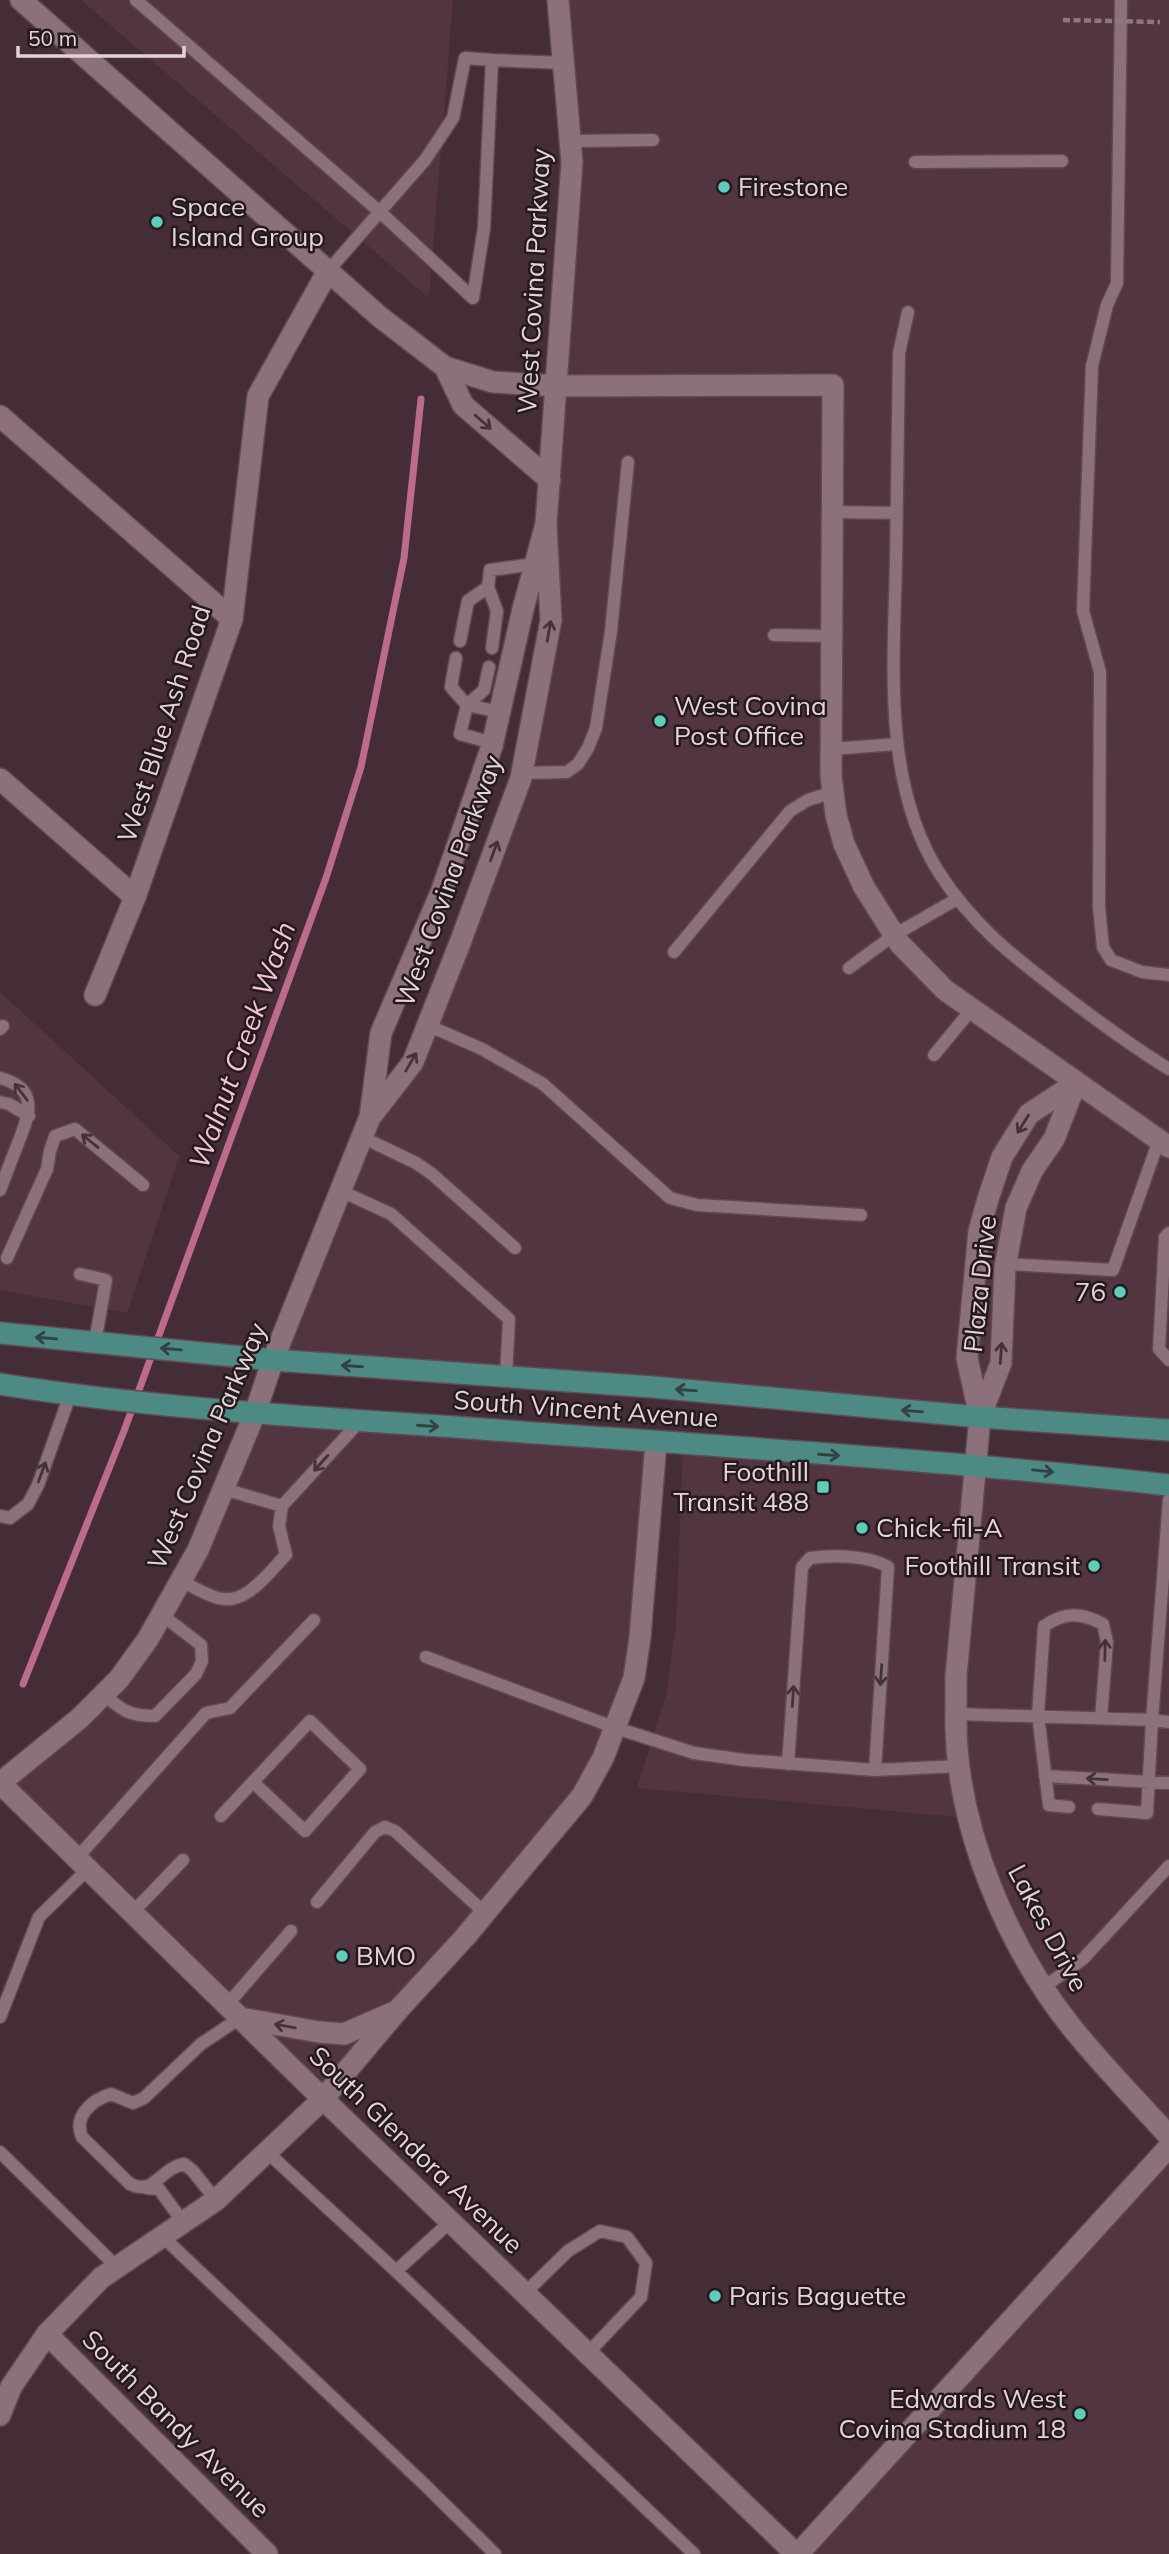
<svg xmlns="http://www.w3.org/2000/svg" width="1169" height="2554" viewBox="0 0 1169 2554" font-family="Mulish,sans-serif">
  <rect width="100%" height="100%" fill="#452d37"/>
  <path fill="#533541" d="M81 0H453L429 298Z
    M558 0H1169V1430L273 1360 370 1117 413 1062 521 778 551 620 572 162Z
    M0 992 179 1156 127 1313 0 1290Z
    M255 1413 656 1442 640 1637 603 1758 323 2099 0 1783 148 1639Z
    M683 1444 1169 1485V2136L1047 1993 967 1818 637 1788 666 1695 676 1624Z
    M1169 2147V2554H798Z"/>
  <g fill="none" stroke-linecap="round" stroke-linejoin="round">
    <path stroke="#bc6b8d" stroke-width="7" d="M23 1684 124 1431 326 878 361 767 404 558 421 399"/>
    <defs>
      <path id="lane" d="M136 0 380 212 473 298 484 228 492 60 564 63
        M1121 0 1117 283 1107 305 1092 366 1083 611 1100 672 1099 907 1103 947 1111 960 1142 972 1169 975
        M571 141 653 140
        M915 162 1062 161
        M328 271 425 160 453 118 465 58 492 60
        M908 312 899 353C898 422 897 491 896 560 894 661 882 781 938 871 973 926 1014 957 1065 996 1099 1022 1133 1047 1169 1069
        M832 512 897 513
        M774 635 832 636
        M460 641 468 601 488 587
        M492 648 497 611 488 587 490 570 535 564
        M456 658 451 687 467 705 500 712
        M489 667 484 690 467 705 460 734 493 743
        M831 749 896 744
        M521 773 567 772 578 764 588 748 596 728 611 631 628 462
        M674 952 790 811 808 800 833 792
        M849 968 894 935 957 899
        M427 1025 482 1049 543 1084 670 1198 697 1205 861 1215
        M0 1029 3 1026
        M934 1055 972 1009
        M0 1078C39 1088 30 1114 18 1143 12 1159 6 1174 0 1190
        M0 1102 9 1104 29 1116
        M362 1137 416 1163 432 1174 515 1248
        M341 1191 391 1214 509 1319 506 1376
        M1169 1233 1165 1237 1159 1349 1169 1360
        M7 1258 47 1169 50 1151 55 1136 75 1129 143 1185
        M1006 1264 1113 1270 1159 1140
        M80 1274 106 1280 95 1342
        M224 1489 282 1506
        M0 1516 10 1518 28 1504 38 1485 70 1395
        M182 1581C193 1587 206 1595 218 1598 246 1606 268 1573 286 1555L279 1526 282 1506 360 1421
        M426 1657 616 1728 694 1753 744 1760 875 1770 960 1766
        M104 1695C123 1711 130 1716 155 1716L196 1674 202 1661 201 1645 162 1615
        M956 1714 1152 1720 1169 1500
        M788 1764 802 1567 810 1558C834 1555 868 1555 888 1567L875 1770
        M1045 1776 1169 1783
        M1069 1807 1049 1805 1038 1715 1044 1626C1065 1612 1080 1612 1103 1624L1107 1642 1101 1718
        M1098 1809 1147 1813 1152 1720 1169 1722
        M221 1816 310 1721 360 1769 305 1831 253 1782
        M77 1858 206 1713 230 1708 314 1620
        M317 1902 375 1832 385 1827 395 1831 485 1913
        M132 1913 183 1860
        M1044 1987 1083 1959 1169 1866
        M227 2005 291 1931
        M0 2017 39 1917 88 1869
        M0 2152 117 2267
        M267 2152 396 2271
        M147 2188 159 2189 183 2222
        M216 2200 192 2170 184 2164C160 2168 155 2196 130 2184L82 2137C73 2116 92 2100 111 2094L133 2103 144 2098 201 2044 240 2018
        M450 2222 396 2271 694 2554
        M162 2236 425 2485 495 2554
        M525 2293 568 2251 600 2231 627 2237 646 2263 641 2297 588 2353"/>
      <path id="street" d="M557 386 833 385 831 776 836 815 844 844 864 887 900 944 945 990 1169 1147
        M0 416 232 619
        M0 779 135 897
        M95 995 135 897 232 619 258 396 328 271
        M980 1417 967 1358 979 1231 988 1199 1002 1157 1029 1114 1076 1083
        M956 1714V1676L980 1417 1001 1363 1005 1267 1016 1208 1032 1171 1054 1139 1076 1083
        M956 1727C958 1831 1008 1948 1073 2029 1103 2066 1137 2101 1169 2136
        M47 2334 267 2554
        M0 2415 11 2387 47 2334 101 2278 216 2200 323 2099 397 2011 465 1937 582 1796 603 1758 634 1678 640 1637 656 1442
        M798 2554 1169 2147"/>
      <path id="secondary" d="M21 0 380 317 445 367 493 382 557 386
        M445 367 463 405 550 480
        M372 1115 413 1062 460 943 521 778 551 620 546 524 572 162 558 0
        M956 1714V1727
        M0 1783 80 1718 119 1679 148 1639 198 1550 255 1413 273 1360 370 1117 381 1033 442 890 492 746 523 609 546 524
        M0 1783 323 2099 796 2554
        M240 2018 319 2032 344 2034 397 2011"/>
      <path id="primary" d="M0 1333 273 1360 653 1387 980 1417 1169 1430
        M0 1384C146 1407 293 1416 440 1426 683 1444 927 1458 1169 1485"/>
    </defs>
    <use href="#lane" stroke="#5e4a53" stroke-width="15"/>
    <use href="#street" stroke="#5e4a53" stroke-width="24"/>
    <use href="#secondary" stroke="#5e4a53" stroke-width="24"/>
    <use href="#primary" stroke="#5e4a53" stroke-width="24"/>
    <use href="#lane" stroke="#8c707b" stroke-width="12"/>
    <use href="#street" stroke="#8c707b" stroke-width="21"/>
    <use href="#secondary" stroke="#8c707b" stroke-width="21"/>
    <use href="#primary" stroke="#4c8a83" stroke-width="21"/>
    <path stroke="#8d7880" stroke-width="4.5" stroke-dasharray="7 3.5" stroke-linecap="butt" d="M1063 20 1160 22"/>
  </g>
  <defs><path id="oneway-shaft" d="M-6 0H5M1.5-3L5.5 0L1.5 3" fill="none" stroke-width="1.6" stroke-linecap="round" stroke-linejoin="round" transform="scale(1.75)"/></defs>
  <g stroke="#433339">
    <use href="#oneway-shaft" transform="translate(483 422) rotate(41)"/>
    <use href="#oneway-shaft" transform="translate(549 631) rotate(-80)"/>
    <use href="#oneway-shaft" transform="translate(494 851) rotate(-70)"/>
    <use href="#oneway-shaft" transform="translate(411 1062) rotate(-60)"/>
    <use href="#oneway-shaft" transform="translate(21 1092) rotate(-127)"/>
    <use href="#oneway-shaft" transform="translate(1023 1124) rotate(122)"/>
    <use href="#oneway-shaft" transform="translate(90 1141) rotate(-141)"/>
    <use href="#oneway-shaft" transform="translate(1001 1353) rotate(-86)"/>
    <use href="#oneway-shaft" transform="translate(321 1463) rotate(132)"/>
    <use href="#oneway-shaft" transform="translate(42 1472) rotate(-70)"/>
    <use href="#oneway-shaft" transform="translate(1105 1650) rotate(-89)"/>
    <use href="#oneway-shaft" transform="translate(881 1675) rotate(94)"/>
    <use href="#oneway-shaft" transform="translate(793 1696) rotate(-86)"/>
    <use href="#oneway-shaft" transform="translate(1097 1779) rotate(-177)"/>
    <use href="#oneway-shaft" transform="translate(285 2026) rotate(-170)"/>
  </g>
  <g stroke="#324141">
    <use href="#oneway-shaft" transform="translate(46 1338) rotate(-175)"/>
    <use href="#oneway-shaft" transform="translate(171 1349) rotate(-175)"/>
    <use href="#oneway-shaft" transform="translate(352 1366) rotate(-176)"/>
    <use href="#oneway-shaft" transform="translate(686 1390) rotate(-175)"/>
    <use href="#oneway-shaft" transform="translate(912 1411) rotate(-175)"/>
    <use href="#oneway-shaft" transform="translate(428 1426) rotate(4)"/>
    <use href="#oneway-shaft" transform="translate(829 1455) rotate(4)"/>
    <use href="#oneway-shaft" transform="translate(1043 1471) rotate(6)"/>
  </g>
  <g fill="#5dceb9" stroke="#24191d" stroke-width="2.5">
    <circle cx="724" cy="187" r="7"/>
    <circle cx="157" cy="222" r="7"/>
    <circle cx="660" cy="721" r="7"/>
    <circle cx="1120" cy="1292" r="7"/>
    <rect x="816" y="1480" width="14" height="14" rx="3.5"/>
    <circle cx="862" cy="1528" r="7"/>
    <circle cx="1094" cy="1566" r="7"/>
    <circle cx="342" cy="1956" r="7"/>
    <circle cx="715" cy="2296" r="7"/>
    <circle cx="1080" cy="2414" r="7"/>
  </g>
  <g text-anchor="middle" stroke-width="5" stroke-linejoin="round" paint-order="stroke">
    <g font-size="26" fill="#e4d4da" stroke="#24191d" text-anchor="start">
      <text x="738" y="196">Firestone</text>
      <text x="171" y="216">Space<tspan x="171" dy="30">Island Group</tspan></text>
      <text x="674" y="715">West Covina<tspan x="674" dy="30">Post Office</tspan></text>
      <text x="1106" y="1301" text-anchor="end">76</text>
      <text x="809" y="1481" text-anchor="end">Foothill<tspan x="809" dy="30">Transit 488</tspan></text>
      <text x="876" y="1537">Chick-fil-A</text>
      <text x="1080" y="1575" text-anchor="end">Foothill Transit</text>
      <text x="356" y="1965">BMO</text>
      <text x="729" y="2305">Paris Baguette</text>
      <text x="1066" y="2408" text-anchor="end">Edwards West<tspan x="1066" dy="30">Covina Stadium 18</tspan></text>
    </g>
    <g font-size="26" fill="#e4d4da" stroke="#24191d">
      <text transform="translate(534 281) rotate(-87)" y="9">West Covina Parkway</text>
      <text transform="translate(164 724) rotate(-72)" y="9">West Blue Ash Road</text>
      <text transform="translate(449 881) rotate(-70)" y="9">West Covina Parkway</text>
      <text transform="translate(980 1284) rotate(-84)" y="9">Plaza Drive</text>
      <text transform="translate(586 1409) rotate(4)" y="9">South Vincent Avenue</text>
      <text transform="translate(207 1446) rotate(-67)" y="9">West Covina Parkway</text>
      <text transform="translate(1048 1928) rotate(62)" y="9">Lakes Drive</text>
      <text transform="translate(416 2150) rotate(44)" y="9">South Glendora Avenue</text>
      <text transform="translate(176 2424) rotate(45)" y="9">South Bandy Avenue</text>
    </g>
    <g font-size="28" font-style="italic" fill="#f2c4d6" stroke="#24191d">
      <text transform="translate(242 1045) rotate(-70)" y="10">Walnut Creek Wash</text>
    </g>
  </g>
  <path d="M18 46v10h166v-10" fill="none" stroke="#e4d4da" stroke-width="3.5"/>
  <text x="28" y="46" font-size="21" fill="#e4d4da" stroke="#24191d" stroke-width="5" paint-order="stroke">50 m</text>
</svg>
